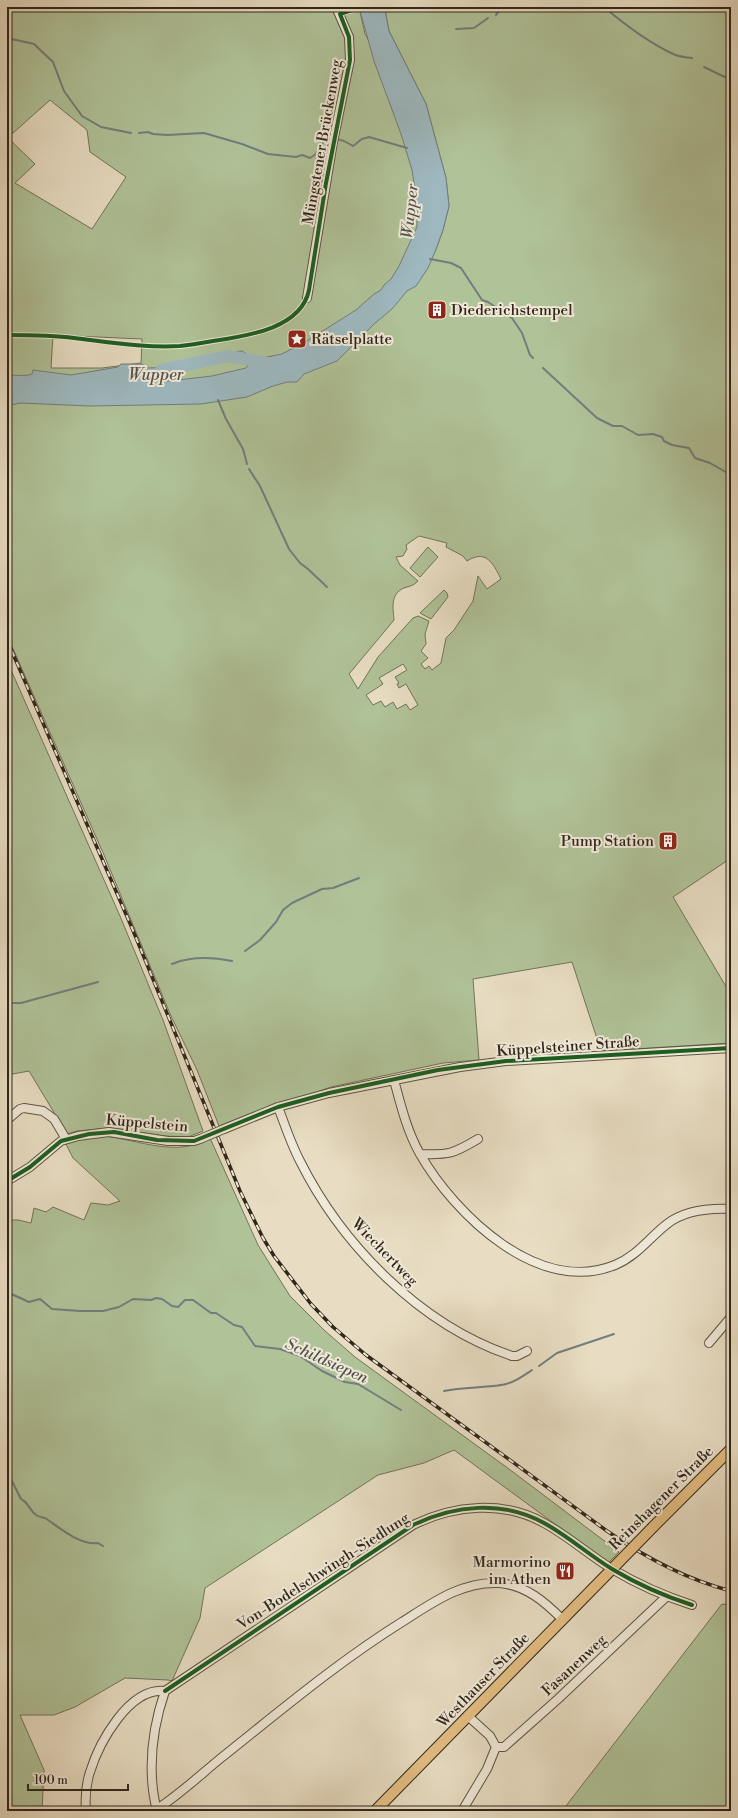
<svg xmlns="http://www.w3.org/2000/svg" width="738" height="1818" viewBox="0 0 738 1818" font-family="'Libre Bodoni',serif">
  <rect width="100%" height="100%" fill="#e8ddc3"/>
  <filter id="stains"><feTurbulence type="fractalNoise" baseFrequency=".005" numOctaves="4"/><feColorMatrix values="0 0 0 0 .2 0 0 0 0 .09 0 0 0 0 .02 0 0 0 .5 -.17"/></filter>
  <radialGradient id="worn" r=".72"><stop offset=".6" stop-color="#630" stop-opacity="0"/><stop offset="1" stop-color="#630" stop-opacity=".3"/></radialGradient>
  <path fill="#b0c298" stroke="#707459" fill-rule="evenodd" d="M7 7H359L365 34 386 71 435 252 443 230 449 206 446 178 426 104 389 31 385 10 383 7H731V858L673 897 731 995V1043L601 1051 572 962 473 979 479 1060 443 1063 331 1087 219 1126 197 1070 171 1016 104 855 7 635V137L35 164 15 183 92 229 126 177 90 152 87 130 50 100 13 133 7 130ZM53 335 142 339 141 363 102 368H51ZM419 536 447 543 446 547 463 556 467 561C486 549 493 563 501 579L487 589 478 576 473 601 454 630 446 638 441 663 432 670 429 666 425 669 421 664 428 658 421 651 426 644 425 634 429 621 418 616 413 618 378 657 358 689 349 674 394 620C393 608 390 594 404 588 410 586 413 586 418 581L400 565 396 557 403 556 407 549 406 545ZM403 664 407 670 395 677 399 683 397 684 399 688 406 684 418 705 410 710 406 704 397 709 393 702 385 707 381 701 373 705 366 695 383 684 379 678Z
    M428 547 438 557 420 577 410 568Z
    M444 590 447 593 448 597 431 619 420 613Z
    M7 661 120 916 163 1020 203 1131 188 1137 163 1136 110 1128 77 1131 67 1134 29 1071 7 1075Z
    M104 1136C139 1140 178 1158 210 1138L258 1245 290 1296 324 1330 355 1357 513 1472 619 1552 608 1563 454 1450 424 1463 378 1475 205 1588 200 1618 172 1681 168 1680 125 1678 75 1707 54 1715H20L44 1770 42 1811H7V1220H18L31 1223 34 1208 46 1212 53 1207 84 1220 91 1203 108 1205 120 1201 73 1158 66 1144 77 1140Z
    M722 1604 731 1605V1811H562Z"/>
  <path fill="#9db8bf" stroke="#717e7d" d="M359 7H383L385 10 389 31 426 104 446 178 449 206 443 230 435 252 428 268 416 286 407 291 392 309 374 324 337 361 304 374 297 382H287L273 386 247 397 201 404 89 406 20 403 7 406V376C15 374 24 377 32 374L33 370 71 375 118 367 121 364H142L148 368 176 367 177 370 149 380 169 381 212 376 246 368 252 360 282 354 305 342 356 310 374 294 381 290 384 285 391 279 399 266 417 227V203L412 170 401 134 374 61Z
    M242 351 252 357 247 363 224 361V353Z"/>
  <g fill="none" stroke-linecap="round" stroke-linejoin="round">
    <path stroke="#717e7d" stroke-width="2" d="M604 7C624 24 650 43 673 54 679 57 685 57 692 58
      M496 15C500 6 518 9 527 7
      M456 29 474 28 488 18
      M7 38 34 44 53 62 64 91 82 116 101 127 131 133
      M704 67 731 80
      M139 133 148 132 153 134 167 135 204 133 242 144 268 154 296 157 302 155 310 158 316 154 326 138H332
      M336 139 344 141 353 146 362 139 369 137 407 148
      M430 259 451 263 461 268 482 300 488 302 512 318 522 333 530 355 533 358
      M543 368 597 418 613 426H622L638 435 653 434 662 437 664 441 672 445 689 448 695 458 710 463 731 475
      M218 400 226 419 243 449 247 464
      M249 469 260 486 289 549 300 563 308 569 327 587
      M245 951 260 940 276 922 283 910 292 903 322 889 333 888 359 878
      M172 964C192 956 212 957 232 961
      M7 1003H21L98 982
      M7 1292 29 1302 40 1299 52 1309 80 1311H103L119 1307 133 1299 151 1300 156 1298 162 1299 172 1306 178 1307 185 1300H193L211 1313H216L234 1325 242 1327 255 1346 280 1349 300 1356 322 1371 345 1382 358 1384 401 1410
      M539 1366 557 1353 614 1334
      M444 1391C463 1387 482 1388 501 1385 512 1384 523 1376 532 1370
      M7 1471 21 1499C29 1503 29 1510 36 1515 39 1517 42 1517 45 1518 59 1527 80 1546 98 1543L103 1546"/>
    <path stroke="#9db8bf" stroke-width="12" d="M161 370 229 356 267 363"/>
    <defs>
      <path id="minor" d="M307 298 333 142 350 60 349 37 336 7
        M394 1080C401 1106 407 1131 420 1154 455 1215 539 1296 615 1265 637 1256 649 1238 667 1224 685 1210 709 1208 731 1209
        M278 1107C285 1125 291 1144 300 1161 342 1245 420 1325 512 1356H517L527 1351
        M7 1120 20 1109 24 1108 43 1111 54 1119 66 1139
        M224 1129 278 1107 329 1093 460 1067 506 1061 731 1048
        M420 1154C449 1155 453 1154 478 1139
        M7 1181 30 1167 61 1141 78 1136 109 1132 168 1141H194L200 1139
        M709 1343 731 1317
        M165 1691 413 1525C454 1505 503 1500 544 1523 568 1536 589 1555 612 1569 637 1584 664 1596 692 1605
        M496 1747H504L558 1699 666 1597
        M86 1811C85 1798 86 1784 90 1772 99 1743 129 1687 165 1691 154 1723 149 1756 153 1790 154 1797 155 1804 157 1811
        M154 1811C178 1796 199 1776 221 1758 280 1711 338 1662 402 1622 432 1603 462 1581 499 1583 526 1585 545 1602 563 1620
        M462 1811 487 1769 496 1747 490 1736 469 1717"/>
      <path id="major" d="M653 1527 731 1449
        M375 1811 614 1567"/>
    </defs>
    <use href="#minor" stroke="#5e5444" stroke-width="10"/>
    <use href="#major" stroke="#30261a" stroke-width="12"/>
    <use href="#minor" stroke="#f0e9d8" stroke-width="8"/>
    <use href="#major" stroke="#e4be82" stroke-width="10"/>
    <defs>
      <path id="rail" d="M7 640 132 928 240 1191 263 1238 274 1256 311 1304 333 1327 366 1355 607 1531C646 1558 685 1579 731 1591"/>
    </defs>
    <use href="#rail" stroke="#30261a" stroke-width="3.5"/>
    <use href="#rail" stroke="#f0e9d8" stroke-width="2" stroke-dasharray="6" stroke-linecap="butt"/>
    <defs>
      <path id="minor-bridge" d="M200 1139 224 1129"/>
      <path id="major-bridge" d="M614 1567 653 1527"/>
    </defs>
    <use href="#minor-bridge" stroke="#5e5444" stroke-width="10" stroke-linecap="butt"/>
    <use href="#major-bridge" stroke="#30261a" stroke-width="12" stroke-linecap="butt"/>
    <use href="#minor-bridge" stroke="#f0e9d8" stroke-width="8"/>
    <use href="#major-bridge" stroke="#e4be82" stroke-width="10"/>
    <defs>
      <path id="cycleway" d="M7 335C29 335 52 335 74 338 109 342 145 348 180 346 191 345 202 343 213 341 246 336 301 329 309 290L326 183 350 60 349 37 340 14 361 7
        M7 1181 30 1167 61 1141 89 1134 114 1132 157 1140 194 1141 278 1107 329 1093 438 1070 506 1061 731 1048
        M165 1691 413 1525C454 1505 503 1500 544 1523 568 1536 589 1555 612 1569 637 1584 664 1596 692 1605"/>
    </defs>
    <use href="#cycleway" stroke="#f0e9d8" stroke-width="6"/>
    <use href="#cycleway" stroke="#1b5e20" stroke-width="4"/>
  </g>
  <defs>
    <symbol id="building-square" viewBox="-11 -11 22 22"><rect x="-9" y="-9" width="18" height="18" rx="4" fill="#8f2418" stroke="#f0e9d8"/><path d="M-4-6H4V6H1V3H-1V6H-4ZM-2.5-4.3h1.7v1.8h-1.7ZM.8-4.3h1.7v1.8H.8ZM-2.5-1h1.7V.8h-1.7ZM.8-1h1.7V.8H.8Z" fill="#fff"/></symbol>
    <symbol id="sight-square" viewBox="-11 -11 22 22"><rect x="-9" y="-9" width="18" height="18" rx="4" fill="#8f2418" stroke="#f0e9d8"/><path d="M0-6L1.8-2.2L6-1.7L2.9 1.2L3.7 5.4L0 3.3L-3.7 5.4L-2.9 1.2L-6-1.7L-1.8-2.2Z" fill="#fff"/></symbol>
    <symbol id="restaurant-square" viewBox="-11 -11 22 22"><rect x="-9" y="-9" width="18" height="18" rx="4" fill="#8f2418" stroke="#f0e9d8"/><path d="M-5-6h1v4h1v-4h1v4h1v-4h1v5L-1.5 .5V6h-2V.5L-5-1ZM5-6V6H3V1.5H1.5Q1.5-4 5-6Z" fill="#fff"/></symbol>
  </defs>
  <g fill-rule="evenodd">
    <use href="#building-square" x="426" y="299" width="22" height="22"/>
    <use href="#sight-square" x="286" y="328" width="22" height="22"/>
    <use href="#building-square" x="657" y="830" width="22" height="22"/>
    <use href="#restaurant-square" x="554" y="1560" width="22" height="22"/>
  </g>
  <g text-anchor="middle" stroke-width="4" stroke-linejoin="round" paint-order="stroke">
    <g font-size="15" fill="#30261a" stroke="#f0e9d8">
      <text transform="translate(322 142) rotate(-80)" y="5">Müngstener Brückenweg</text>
      <text transform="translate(568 1046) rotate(-4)" y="5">Küppelsteiner Straße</text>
      <text transform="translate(147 1123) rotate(5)" y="5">Küppelstein</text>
      <text transform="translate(385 1252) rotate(46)" y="5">Wiechertweg</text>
      <text transform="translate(661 1498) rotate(-45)" y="5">Reinshagener Straße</text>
      <text transform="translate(323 1571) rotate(-33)" y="5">Von-Bodelschwingh-Siedlung</text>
      <text transform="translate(574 1665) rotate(-43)" y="5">Fasanenweg</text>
      <text transform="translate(483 1680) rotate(-46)" y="5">Westhauser Straße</text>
    </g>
    <g font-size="15" fill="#30261a" stroke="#f0e9d8" text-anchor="start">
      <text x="451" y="315">Diederichstempel</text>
      <text x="311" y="344">Rätselplatte</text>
      <text x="654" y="846" text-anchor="end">Pump Station</text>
      <text x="551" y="1567" text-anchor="end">Marmorino<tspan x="551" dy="17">im Athen</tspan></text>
    </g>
    <g font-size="16" font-style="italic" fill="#51524c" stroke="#f0e9d8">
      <text transform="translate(409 211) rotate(-84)" y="6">Wupper</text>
      <text x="156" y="380">Wupper</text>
      <text transform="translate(327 1360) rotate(24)" y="6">Schildsiepen</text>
    </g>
  </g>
  <rect width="738" height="1818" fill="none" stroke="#e8ddc3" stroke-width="24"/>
  <rect x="8" y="8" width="722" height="1802" fill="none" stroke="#30261a" stroke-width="2"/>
  <rect x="12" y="12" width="714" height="1794" fill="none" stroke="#30261a"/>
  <path d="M28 1784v6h100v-6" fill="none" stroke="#30261a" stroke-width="2"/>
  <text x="34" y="1784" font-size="12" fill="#30261a" stroke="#f0e9d8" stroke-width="3" paint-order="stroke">100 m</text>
  <rect width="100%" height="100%" filter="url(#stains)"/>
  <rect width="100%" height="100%" fill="url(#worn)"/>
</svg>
